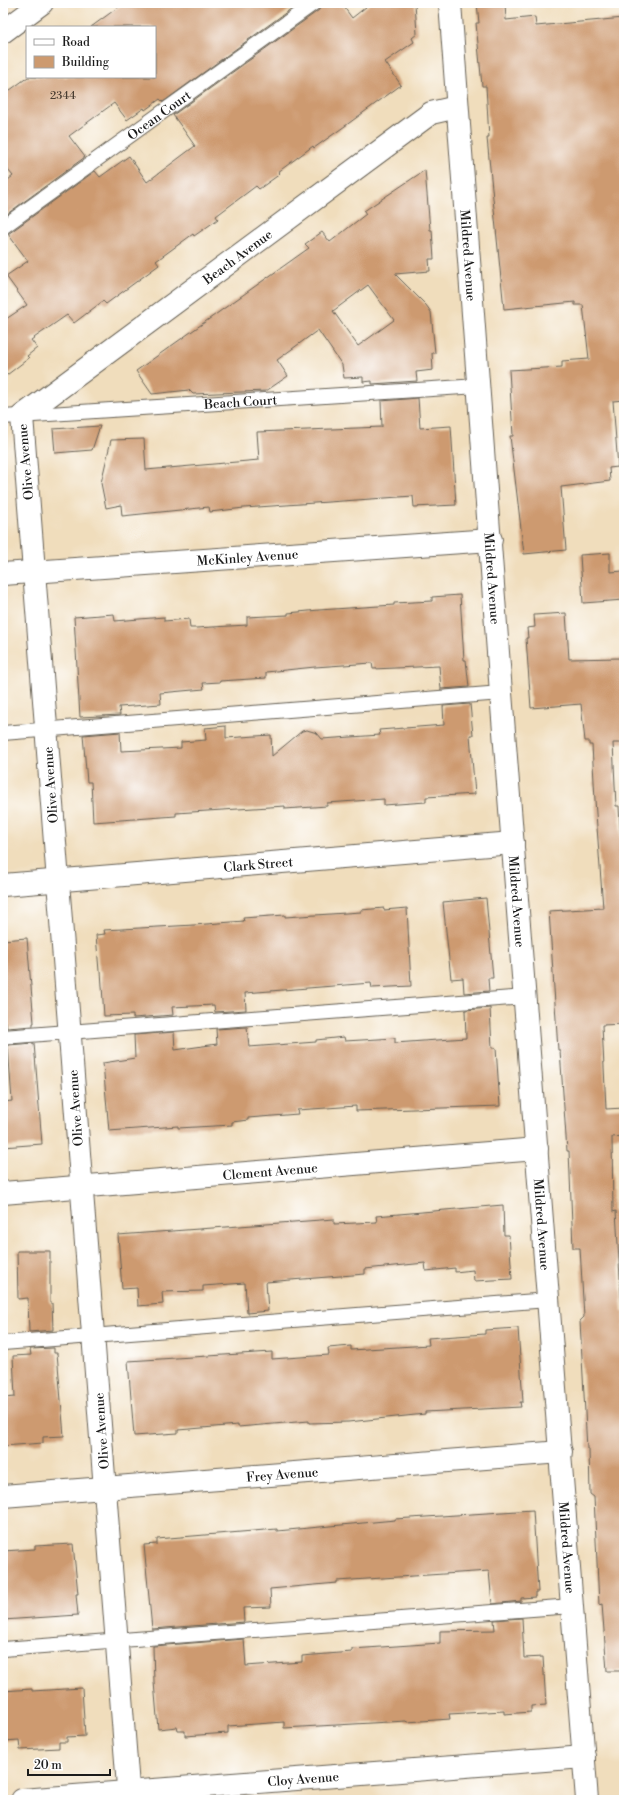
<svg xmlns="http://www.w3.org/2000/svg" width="627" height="1803" viewBox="0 0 627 1803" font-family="'Libre Bodoni',serif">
  <rect width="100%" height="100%" fill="#fff"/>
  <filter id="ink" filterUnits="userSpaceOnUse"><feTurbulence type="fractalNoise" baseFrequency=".025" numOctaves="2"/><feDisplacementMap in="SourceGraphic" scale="8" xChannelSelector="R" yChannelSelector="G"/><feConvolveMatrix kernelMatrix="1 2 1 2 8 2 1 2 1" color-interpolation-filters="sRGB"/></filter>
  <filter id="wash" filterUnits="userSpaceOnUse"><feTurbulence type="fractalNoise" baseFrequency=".012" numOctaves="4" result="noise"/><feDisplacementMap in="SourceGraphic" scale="16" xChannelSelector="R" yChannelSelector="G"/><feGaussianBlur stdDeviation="0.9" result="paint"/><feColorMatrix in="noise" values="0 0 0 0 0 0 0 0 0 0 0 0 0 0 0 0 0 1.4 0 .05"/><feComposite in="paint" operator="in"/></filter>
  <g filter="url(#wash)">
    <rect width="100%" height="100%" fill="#f0ddbc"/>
    <g id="blocks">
      <path fill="#cd9a6f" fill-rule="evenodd" d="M124 3H299L163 102 160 99 145 110 144 108 127 120 114 103 69 136 85 157 3 217V184L13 176 3 164V98L8 95 6 93 28 77H155V27H91Z
        M322 3H341L352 18 371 3H415L417 34 412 38 414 42 385 62 401 85 345 126 314 148 313 146 278 172 280 174 259 189 256 186 216 216 218 219 214 222 194 236 193 234 156 261 159 265 106 304 103 301 74 323 67 315 31 340 37 348 27 356 29 358 3 378V321L27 305 6 276 28 261 8 234 95 171 100 177 129 156 147 182 195 146 173 115 319 10Z
        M477 3H505L506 20 535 17 536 26 624 18V400L613 401 618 467 609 468 610 481 561 487 566 550 524 554 510 436H513L509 370 562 367V361L589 359 583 305H575V302L504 309 487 138H489L486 86H482L476 23H479Z
        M425 170 430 230H432L434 259H429L430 271 395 274 426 305 431 312 435 353H432L433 370 416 372 417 381 372 384V381L363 382V377L344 378 342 365 318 330 277 360 288 376 266 391 193 394 189 390 152 394 136 371 309 248 305 244 322 232 330 242 366 214 364 211ZM368 285 394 320 358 346 333 311Z
        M418 398 420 428 451 426 456 505 414 507 413 496 244 508 210 512 209 507 122 516 121 505 106 508 101 483 111 440 144 439 146 470 259 460 257 432 382 427 381 401Z
        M100 426 92 450 55 453 53 429Z
        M610 553V572L624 571V600L583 603 580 555Z
        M460 595 464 660H466L469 687 441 689 439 666 373 669 372 663 315 667 266 672V678L220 681V682L203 683 204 689 160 693 161 704 119 707 120 715 80 717 74 617 114 614 115 621 164 617V621L189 619 190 628H196L247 625V617L288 615V613L319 610 394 605V603L432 601V597Z
        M566 613 569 659 621 658 624 743H613L616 806H619L624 900V1024L602 1025 606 1109 624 1108V1136L612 1137 613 1212 616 1211 622 1311H624V1671H607L602 1604 599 1605 594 1497 590 1494 589 1449H587L580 1321 584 1317 580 1248H573L569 1151H567L560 1050H558L549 911 603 908 595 800 592 745H589V741H585L581 704 531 708 526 638H528L527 628 535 627 534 615Z
        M470 704 473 735H470L475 794 426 797V802L384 805V799L327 803V806L285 809V806L176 813V816L93 822 91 782H87L83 735 120 732 121 751 181 748V742L206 740 205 728 226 726V738L271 735 272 756 302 731 307 730 317 733 322 739 380 735 379 730 444 725 443 706Z
        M486 898 493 978H488L489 991 464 993 463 978 451 979 443 902Z
        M384 908V910L407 908 411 986 372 988 371 983 245 993 246 1010 215 1012 214 1005 172 1007 173 1015 133 1018V1015L104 1016 101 971H99L96 935 105 934 104 930 194 925 244 921 243 918 285 915V917L361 912V910Z
        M27 938 34 1023H33V1026L7 1028 6 1023H3V940Z
        M490 1008 492 1048H496L500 1106 356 1111V1106L297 1110 298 1114 248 1118V1120L232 1122V1125L178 1128V1126L109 1131 103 1063 135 1058 134 1035 174 1032 175 1050 217 1044 216 1029 247 1027 249 1047 316 1042V1040L344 1037 345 1041 395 1038V1043L466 1038 465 1010Z
        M34 1043 42 1144 3 1147V1102L12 1101 8 1045Z
        M503 1205 504 1235H509L512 1279 474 1281 473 1270 455 1272V1268L426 1271 425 1263 365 1269V1274L266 1282 268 1311 247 1313 245 1283 203 1286V1291L162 1292 163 1304 138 1306 137 1288 122 1289 118 1235 334 1219V1224L377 1222 376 1216Z
        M17 1251H50V1303H52L53 1330 29 1332 28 1298 18 1299Z
        M518 1328 523 1402H520L521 1407 425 1412V1414L348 1422 309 1423V1421L238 1427V1425L178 1430V1433L134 1436 128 1361 272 1352V1359L329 1355 328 1348 351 1346V1350L429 1345 428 1338 485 1334V1330Z
        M54 1348V1353H57L64 1436 43 1437V1443L3 1446V1398L15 1397 13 1356 31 1355 30 1349Z
        M533 1510 538 1592H535V1597L521 1598V1601L492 1604 489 1571 337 1581V1583L270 1589 271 1607 243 1608 244 1622 152 1629 144 1545 157 1544V1539L277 1529V1531L395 1520V1519Z
        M73 1544 78 1594H76L78 1615 3 1620V1551L35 1549V1546Z
        M522 1618 524 1658 543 1657 546 1705 531 1706V1712L504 1714V1711L449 1714 450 1719 407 1722 406 1721 284 1728V1722L228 1726V1733L185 1736V1731H178L177 1727 158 1729 154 1682 153 1646 244 1639 246 1666 302 1662V1656L352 1652V1649L440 1643V1631L495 1630 494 1620Z
        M82 1688 85 1736 67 1737V1742H59V1748L20 1750 19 1740 3 1741V1691L32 1689V1691Z"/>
    </g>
  </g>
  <g filter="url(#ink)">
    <use href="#blocks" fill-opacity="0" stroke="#666054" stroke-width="1"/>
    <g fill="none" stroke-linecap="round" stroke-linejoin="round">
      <defs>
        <g id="lane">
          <path id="s1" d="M3 227 314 3"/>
          <path id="s2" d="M3 417 478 386"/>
          <path d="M3 733 501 693"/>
          <path d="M3 1037 525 997"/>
          <path d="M3 1343 548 1300"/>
          <path d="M3 1649 572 1606"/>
        </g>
        <g id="street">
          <path id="s3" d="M450 3 501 693 587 1800"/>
          <path id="s4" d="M3 574 491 540"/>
          <path id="s5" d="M3 885 513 843"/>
          <path id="s6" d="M3 1193 537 1149"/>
          <path id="s7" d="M3 1496 561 1452"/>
          <path id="s8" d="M22 1800 584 1757"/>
          <path id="s9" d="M129 1800 22 416 431 113 457 107"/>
        </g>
        <path id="secondary" d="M3 32 42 3"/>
      </defs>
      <use href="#lane" stroke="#666054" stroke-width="16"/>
      <use href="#street" stroke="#666054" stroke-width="24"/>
      <use href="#secondary" stroke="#666054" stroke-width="24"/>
      <use href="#lane" stroke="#fff" stroke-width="14"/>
      <use href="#street" stroke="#fff" stroke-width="22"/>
      <use href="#secondary" stroke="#fff" stroke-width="22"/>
    </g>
  </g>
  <g text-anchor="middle" stroke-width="3.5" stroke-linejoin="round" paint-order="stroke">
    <g font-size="11" fill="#483c31">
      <text x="63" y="99">2344</text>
    </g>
    <g font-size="13" fill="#1c1c1c" stroke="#fff">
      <text dy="5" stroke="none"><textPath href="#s1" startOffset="192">Ocean Court</textPath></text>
      <text dy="5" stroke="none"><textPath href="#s3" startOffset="253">Mildred Avenue</textPath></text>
      <text dy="5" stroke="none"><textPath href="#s9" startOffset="1656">Beach Avenue</textPath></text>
      <text dy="5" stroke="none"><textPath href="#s2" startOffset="238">Beach Court</textPath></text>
      <text transform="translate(25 462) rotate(-95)" y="5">Olive Avenue</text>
      <text dy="5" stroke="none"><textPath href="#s4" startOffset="245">McKinley Avenue</textPath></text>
      <text dy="5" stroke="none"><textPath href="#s3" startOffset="577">Mildred Avenue</textPath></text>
      <text transform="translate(50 785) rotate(-94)" y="5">Olive Avenue</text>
      <text dy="5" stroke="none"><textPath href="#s5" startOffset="256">Clark Street</textPath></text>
      <text dy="5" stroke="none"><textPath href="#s3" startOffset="901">Mildred Avenue</textPath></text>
      <text transform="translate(75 1108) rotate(-94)" y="5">Olive Avenue</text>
      <text dy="5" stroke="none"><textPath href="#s6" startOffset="268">Clement Avenue</textPath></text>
      <text dy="5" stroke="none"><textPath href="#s3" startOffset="1225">Mildred Avenue</textPath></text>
      <text transform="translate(101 1431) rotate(-94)" y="5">Olive Avenue</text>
      <text dy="5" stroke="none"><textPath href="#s7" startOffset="280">Frey Avenue</textPath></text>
      <text dy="5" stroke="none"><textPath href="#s3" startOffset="1549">Mildred Avenue</textPath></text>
      <text dy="5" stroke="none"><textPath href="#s8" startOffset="282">Cloy Avenue</textPath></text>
    </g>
  </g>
  <rect width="627" height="1803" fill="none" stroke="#fff" stroke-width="16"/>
  <rect x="26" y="26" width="130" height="52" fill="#ffffff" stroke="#a4a4a4"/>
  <rect x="34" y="39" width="20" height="6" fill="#ffffff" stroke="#a4a4a4"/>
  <text x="62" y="46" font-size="12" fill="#1c1c1c">Road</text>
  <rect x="34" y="56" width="20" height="12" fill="#cd9a6f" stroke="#a4a4a4"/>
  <text x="62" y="66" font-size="12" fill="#1c1c1c">Building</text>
  <path d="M28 1769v6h82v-6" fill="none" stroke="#1c1c1c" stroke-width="2"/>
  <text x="34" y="1769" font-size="12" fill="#1c1c1c" stroke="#ffffff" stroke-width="3" paint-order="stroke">20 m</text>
</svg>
